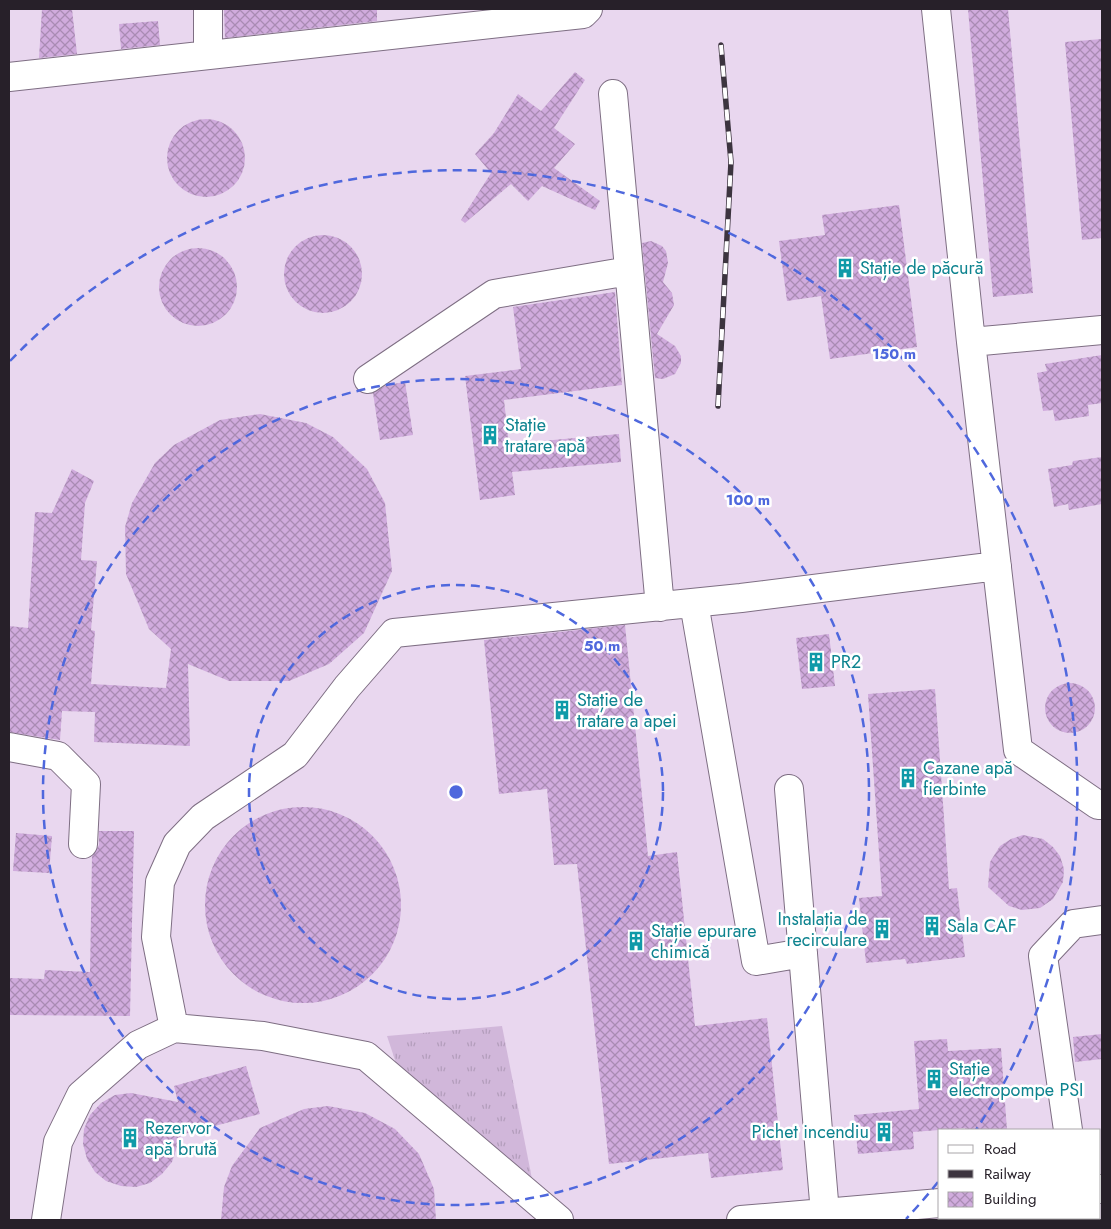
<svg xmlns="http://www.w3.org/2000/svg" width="1111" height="1229" viewBox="0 0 1111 1229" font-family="Jost,sans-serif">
  <defs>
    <pattern id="grass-tufts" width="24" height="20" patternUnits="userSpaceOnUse" patternTransform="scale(1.25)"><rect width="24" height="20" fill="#d1b7da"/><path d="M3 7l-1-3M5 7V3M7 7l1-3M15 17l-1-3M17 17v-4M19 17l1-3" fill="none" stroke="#b39dbb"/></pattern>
    <pattern id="building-cross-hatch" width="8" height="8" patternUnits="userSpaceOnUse" patternTransform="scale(1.25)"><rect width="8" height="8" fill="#d0abdd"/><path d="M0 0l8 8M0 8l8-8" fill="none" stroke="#a98bb3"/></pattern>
  </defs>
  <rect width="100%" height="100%" fill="#e9d7ef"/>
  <path fill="url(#grass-tufts)" d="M502 1026 532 1179 397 1066 387 1036Z"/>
  <path fill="url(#building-cross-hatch)" d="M42 9H72L77 54 39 58Z
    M224 9H377V21L225 38Z
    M968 9H1008L1033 293 993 297Z
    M158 21 160 45 121 49 119 24Z
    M1102 39V238L1082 240 1065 42Z
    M575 72 585 80 554 128 575 144 554 168 600 201 595 210 542 186 528 201 511 184 465 223 461 220 491 173 475 154 494 133 518 94 541 111Z
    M167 158a39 39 0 1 1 78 0a39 39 0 1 1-78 0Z
    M899 205 917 347 830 359 821 296 787 301 779 241 825 235 822 215Z
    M284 274a39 39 0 1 1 78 0a39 39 0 1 1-78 0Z
    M651 241 662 246 666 251 668 263 663 282 672 293 674 305 657 334 675 346 681 356V363L675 374 663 379 655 378 642 243Z
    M159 287a39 39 0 1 1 78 0a39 39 0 1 1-78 0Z
    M615 292 622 385 504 400 509 444 619 434 621 462 512 472 515 495 480 500 465 376 521 369 513 307Z
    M1102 355V403L1088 405 1089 416 1055 421 1053 410 1043 411 1037 373 1047 371 1045 364Z
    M405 382 413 435 380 440 373 393 387 385Z
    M260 414 306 423 333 437 367 469 385 503 392 571 364 633 329 664 289 681H229L188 664 190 746 94 742 95 712 62 711 60 740 9 732V626L28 628 35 512 52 513 72 469 94 481 85 503 81 560 97 561 91 630 95 631 91 684 166 688 171 649 149 629 126 574 125 527 132 503 155 463 174 445 220 420Z
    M1102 457V504L1069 510 1068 504 1054 507 1048 469 1072 465 1073 461Z
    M625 625 648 856 677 852 695 1026 767 1018 783 1170 711 1178 708 1153 609 1164 577 864 554 865 547 789 499 794 484 640Z
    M829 634 835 686 802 689 796 638Z
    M1045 708a25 25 0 1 1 50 0a25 25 0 1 1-50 0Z
    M935 689 949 889 957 888 965 957 907 964 905 959 866 963 859 898 882 896 868 694Z
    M205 905a98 98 0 1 1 196 0a98 98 0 1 1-196 0Z
    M99 831H134L130 1016 9 1015V978L44 979 45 970 90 972 92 856 99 845Z
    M16 833 52 836 49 873 13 871Z
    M1023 835 1043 839 1053 847 1060 856 1064 869 1063 882 1053 899 1040 908 1022 910 1009 906 988 887 990 862 1000 846 1011 839Z
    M1102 1034V1059L1075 1062 1073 1037Z
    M947 1039 948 1051 1001 1048 1007 1130H965V1128L913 1132 914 1149 858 1154 854 1115 919 1109 914 1041Z
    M246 1066 260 1114 181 1135 172 1162 162 1174 150 1183 136 1187 121 1186 106 1181 95 1172 87 1159 83 1144 84 1129 90 1115 101 1103 115 1095 131 1093 178 1102 174 1086Z
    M328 1106 365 1113 395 1129 419 1154 434 1189 436 1220H221L224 1187 232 1166 260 1128 304 1109Z"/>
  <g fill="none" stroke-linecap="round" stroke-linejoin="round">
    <defs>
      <path id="minor" d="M208 9V55
        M936 9 971 342
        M9 77 583 14 588 9
        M613 94 660 607
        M1102 330 971 342 1018 750 1098 805H1102
        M368 379 494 294 629 271
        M694 603 756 961 803 953
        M9 747 58 756 86 784 83 844
        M789 789 825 1213
        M1068 1130 1043 956 1073 924 1102 920
        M1100 1189H1102
        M46 1220 58 1142 81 1095 138 1045 174 1028
        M559 1220 366 1056 263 1036 174 1028 156 937 160 882 177 844 203 817 295 755 347 687 394 633 741 598 997 566
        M741 1220 940 1203"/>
    </defs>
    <use href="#minor" stroke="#7e6e83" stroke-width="30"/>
    <use href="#minor" stroke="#fff" stroke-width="28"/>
    <defs>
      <path id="rail" d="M718 406 731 162 721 45"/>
    </defs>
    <use href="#rail" stroke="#3c343f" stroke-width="5.5"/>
    <use href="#rail" stroke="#fff" stroke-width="4" stroke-dasharray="11" stroke-linecap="butt"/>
  </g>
  <g fill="none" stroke="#4f68dd" stroke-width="2.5" stroke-dasharray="9 6">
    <circle cx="456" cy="792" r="207"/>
    <circle cx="456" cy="792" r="413"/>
    <path d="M938 1182A620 620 0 0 1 906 1219M10 361A620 620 0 0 1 976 1130"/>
  </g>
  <defs>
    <symbol id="building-bare" viewBox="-9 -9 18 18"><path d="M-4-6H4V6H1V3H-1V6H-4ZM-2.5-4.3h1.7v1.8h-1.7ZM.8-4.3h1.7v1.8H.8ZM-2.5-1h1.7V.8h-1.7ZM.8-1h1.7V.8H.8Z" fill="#0f9aa8" stroke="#fff" stroke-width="2.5" paint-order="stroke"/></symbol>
  </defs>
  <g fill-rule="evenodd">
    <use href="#building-bare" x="831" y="254" width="28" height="28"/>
    <use href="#building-bare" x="476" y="421" width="28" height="28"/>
    <use href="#building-bare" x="802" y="648" width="28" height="28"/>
    <use href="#building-bare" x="548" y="696" width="28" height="28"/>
    <use href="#building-bare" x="894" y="764" width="28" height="28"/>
    <use href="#building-bare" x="918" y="912" width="28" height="28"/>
    <use href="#building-bare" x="868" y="915" width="28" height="28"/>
    <use href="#building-bare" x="622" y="927" width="28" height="28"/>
    <use href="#building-bare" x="920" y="1065" width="28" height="28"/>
    <use href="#building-bare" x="870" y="1118" width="28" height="28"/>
    <use href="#building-bare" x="116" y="1124" width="28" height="28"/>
  </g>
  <g text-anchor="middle" stroke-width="5" stroke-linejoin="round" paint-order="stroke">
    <g font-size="18" fill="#0d838f" stroke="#fff" text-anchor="start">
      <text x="860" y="274">Stație de păcură</text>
      <text x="505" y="431">Stație<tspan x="505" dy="21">tratare apă</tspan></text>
      <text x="831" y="668">PR2</text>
      <text x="577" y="706">Stație de<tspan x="577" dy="21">tratare a apei</tspan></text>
      <text x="923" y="774">Cazane apă<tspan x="923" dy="21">fierbinte</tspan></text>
      <text x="867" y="925" text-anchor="end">Instalația de<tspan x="867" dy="21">recirculare</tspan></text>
      <text x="947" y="932">Sala CAF</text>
      <text x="651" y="937">Stație epurare<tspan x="651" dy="21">chimică</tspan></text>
      <text x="949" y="1075">Stație<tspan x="949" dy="21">electropompe PSI</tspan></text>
      <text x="145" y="1134">Rezervor<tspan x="145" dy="21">apă brută</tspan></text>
      <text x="869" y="1138" text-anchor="end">Pichet incendiu</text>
    </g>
  </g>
  <circle cx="456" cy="792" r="8" fill="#4f68dd" stroke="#fff" stroke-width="2.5"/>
  <g font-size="15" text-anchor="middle" font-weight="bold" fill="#4f68dd" stroke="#fff" stroke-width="5" stroke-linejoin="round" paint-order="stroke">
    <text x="894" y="359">150 m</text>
    <text x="748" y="505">100 m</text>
    <text x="602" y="651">50 m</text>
  </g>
  <rect width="1111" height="1229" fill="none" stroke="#272029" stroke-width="20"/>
  <rect x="938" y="1129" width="162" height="90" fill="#ffffff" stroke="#a9a6a9"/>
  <rect x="948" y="1145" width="25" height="8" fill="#ffffff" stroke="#a9a6a9"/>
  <text x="984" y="1154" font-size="15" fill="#272029">Road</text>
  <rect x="948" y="1170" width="25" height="8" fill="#3c343f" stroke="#a9a6a9"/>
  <text x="984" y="1179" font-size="15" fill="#272029">Railway</text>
  <rect x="948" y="1192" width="25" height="15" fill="url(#building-cross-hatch)" stroke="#a9a6a9"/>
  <text x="984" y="1204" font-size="15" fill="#272029">Building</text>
</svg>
